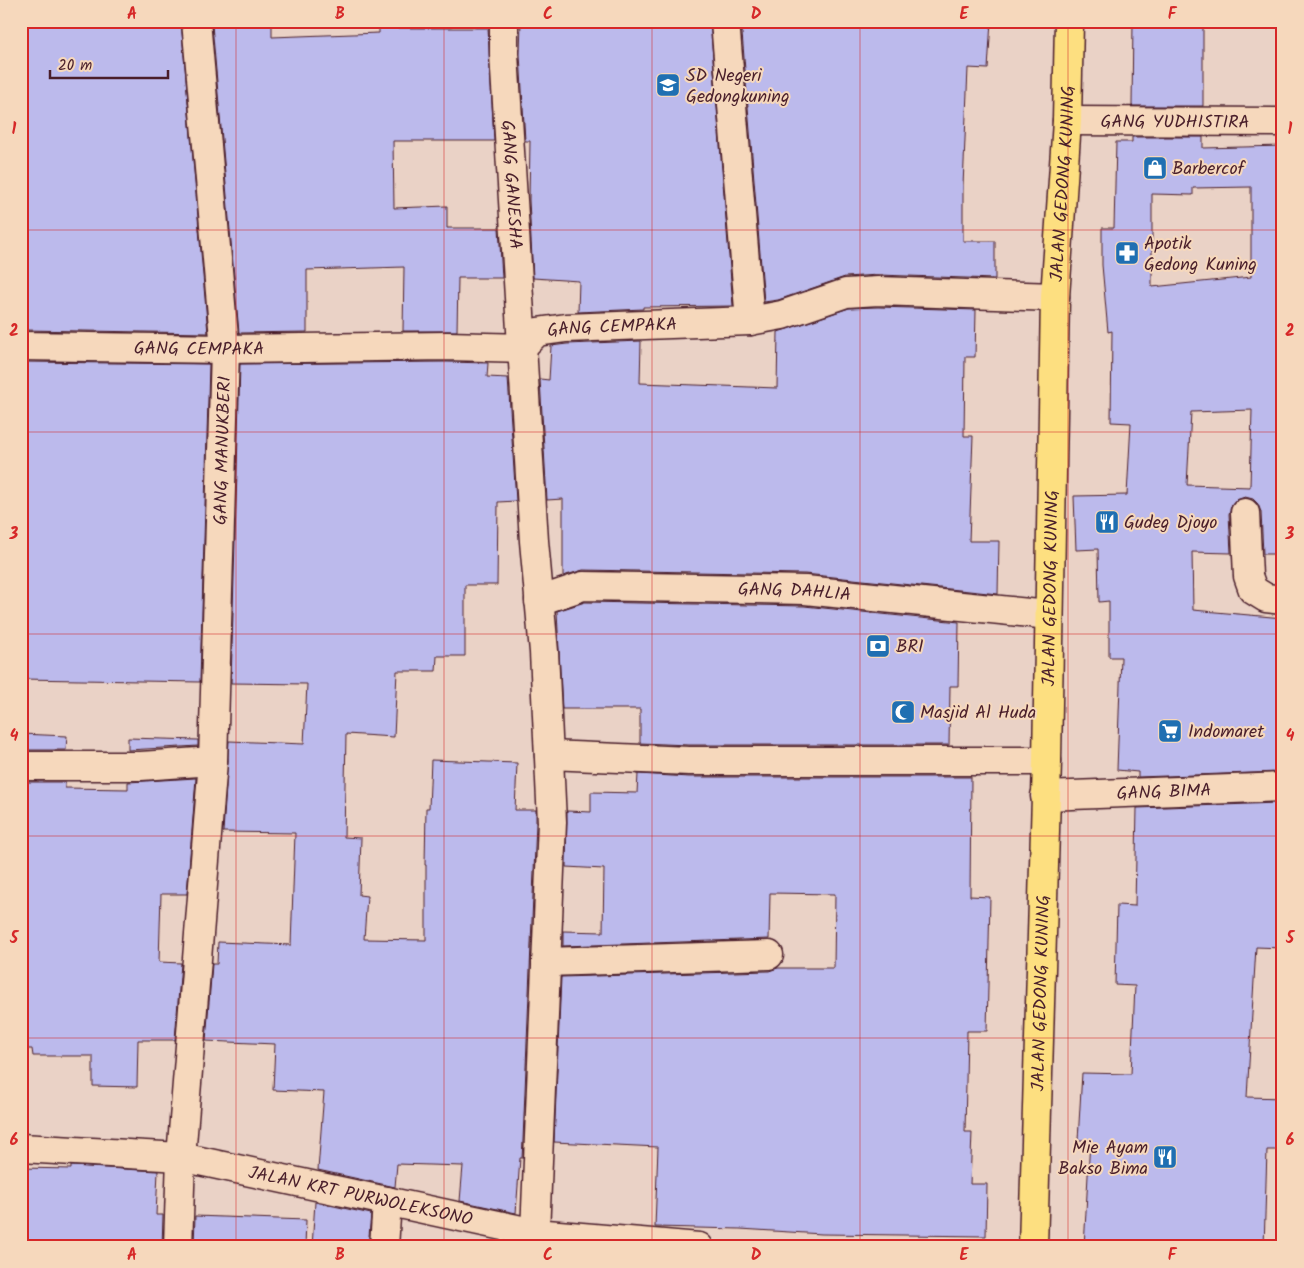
<svg xmlns="http://www.w3.org/2000/svg" width="1304" height="1268" viewBox="0 0 1304 1268" font-family="Kalam,sans-serif">
  <rect width="100%" height="100%" fill="#ead2c6"/>
  <filter id="ink" filterUnits="userSpaceOnUse"><feTurbulence type="fractalNoise" baseFrequency=".02" numOctaves="2"/><feDisplacementMap in="SourceGraphic" scale="10" xChannelSelector="R" yChannelSelector="G"/><feConvolveMatrix kernelMatrix="1 2 1 2 8 2 1 2 1" color-interpolation-filters="sRGB"/></filter>
  <g filter="url(#ink)">
    <path fill="#bcbaec" stroke="#4a1f2b" fill-rule="evenodd" d="M21 21H181L208 333 24 330V317H21Z
      M521 21H710L733 306 643 307V309L578 312 579 281 533 278 529 200 530 141H525L520 54Z
      M741 21H871L870 25 945 26V21H991L988 69 968 68 963 186V241H995V279L879 275 845 277 778 300 764 302Z
      M1133 21H1203V106H1132Z
      M212 25H272V37L379 33V28H488L494 141H393L394 208 447 206V228H499L502 278H458L457 331H403L404 267 307 270V332L239 333Z
      M1132 137H1203V148L1283 146V554H1263L1261 512 1258 504 1253 499 1245 497 1236 500 1231 506 1229 514 1231 553 1192 552 1193 610 1283 618V770L1280 769 1279 772 1138 777V772L1117 770 1121 657H1109V601L1099 602 1098 549 1076 550 1074 496 1127 495 1131 423 1111 422 1112 331 1108 332 1102 265V228H1114L1116 142H1132ZM1251 187V277L1152 287V194L1193 195V188ZM1252 410 1250 487 1187 485 1191 412Z
      M878 307 976 310 975 357H965L964 436H973L969 541H999L998 594 805 574 583 570 563 576V499L547 500 540 379 549 380 551 346 567 344 641 341 640 383 777 388 778 332 849 308Z
      M22 362 209 364 200 682 21 679V524H24V400H21Z
      M447 362 488 363 487 377 508 378 516 501 498 502 497 585H465V656H437L436 671H397L394 737 346 734 344 837 361 838 359 895 367 896 364 939 426 940V865H425L426 808H429L431 760 517 763 515 810H536V822L523 1140 522 1158H520L516 1213 460 1201 463 1166 397 1164 395 1187 318 1170 324 1092 273 1090 275 1044 206 1041 212 964H217L218 942 291 945 295 833 223 832 229 741 304 744 307 684 231 683 240 364Z
      M585 602 804 606 959 622 958 686H950L949 745H689L640 743V709H562L557 611Z
      M21 734 67 736 66 750H21Z
      M128 738 198 740V746L128 750Z
      M638 774 689 777H971L970 896 990 897 987 1031H967L965 1132H972L970 1184H987L986 1236 822 1234 740 1229 655 1227 658 1147 554 1142 561 977 769 971 778 968H834L835 894 770 893 769 939 563 946V931L603 932 604 869 566 867 567 811 591 812V792L637 793Z
      M196 778 187 894H161L159 962 181 963 175 1040H138L137 1087 93 1086V1056H33L32 1049H21V782H65V788L128 789V782Z
      M1278 803 1276 842H1283V948L1256 947 1247 1097 1283 1098V1150H1267L1264 1247H1084L1090 1140H1078L1082 1073 1131 1074 1135 986 1115 985 1117 905 1135 906 1137 808Z
      M71 1166 158 1171 156 1215H163L162 1247H21V1168L71 1169Z
      M315 1202 371 1214 368 1247H312Z
      M195 1216 306 1220 305 1247H194Z"/>
    <g fill="none" stroke-linecap="round" stroke-linejoin="round">
      <defs>
        <g id="street">
          <path id="s1" d="M504 21V54L534 541 544 652 552 822 535 1233"/>
          <path d="M725 21 750 321"/>
          <path id="s2" d="M1067 121 1283 122"/>
          <path id="s3" d="M21 346 225 349 447 346 521 348 537 332 566 328 750 321 782 315 846 293 878 291 1055 297"/>
          <path d="M1245 513 1248 576 1253 590 1266 598 1283 600"/>
          <path id="s4" d="M539 601 583 586 805 590 1049 615"/>
          <path d="M549 755 689 761H1047"/>
          <path d="M21 766H141L213 761"/>
          <path id="s5" d="M1045 796 1283 787"/>
          <path d="M546 962 769 955"/>
          <path id="s6" d="M21 1148 181 1157 535 1233 699 1247"/>
          <path id="s7" d="M178 1247 181 1157 213 761 225 349 196 21"/>
          <path d="M384 1247 387 1201"/>
        </g>
        <g id="primary">
          <path id="s8" d="M1033 1247 1047 761 1055 297 1067 121 1069 21"/>
        </g>
      </defs>
      <use href="#street" stroke="#4a1f2b" stroke-width="31"/>
      <use href="#primary" stroke="#4a1f2b" stroke-width="31"/>
      <use href="#street" stroke="#f6d8bc" stroke-width="28"/>
      <use href="#primary" stroke="#fddf80" stroke-width="28"/>
    </g>
  </g>
  <path fill="none" stroke="#d62828" stroke-width="1" stroke-opacity="0.55" d="M236 21V1247M444 21V1247M652 21V1247M860 21V1247M1068 21V1247M21 230H1283M21 432H1283M21 634H1283M21 836H1283M21 1038H1283"/>
  <defs>
    <symbol id="school-square" viewBox="-11 -11 22 22"><rect x="-9" y="-9" width="18" height="18" rx="4" fill="#1f6fb2" stroke="#f6d8bc"/><path d="M0-5L7-2L0 1L-7-2ZM-4 1L0 2.5L4 1V4Q0 6-4 4Z" fill="#fff"/></symbol>
    <symbol id="shop-square" viewBox="-11 -11 22 22"><rect x="-9" y="-9" width="18" height="18" rx="4" fill="#1f6fb2" stroke="#f6d8bc"/><path d="M-5-2.5h2.3a2.7 3.5 0 0 1 5.4 0H5L5.5 6h-11ZM-1.5-2.5h3a1.5 2.3 0 0 0-3 0Z" fill="#fff"/></symbol>
    <symbol id="pharmacy-square" viewBox="-11 -11 22 22"><rect x="-9" y="-9" width="18" height="18" rx="4" fill="#1f6fb2" stroke="#f6d8bc"/><path d="M-2-6h4v4h4v4h-4v4h-4v-4h-4v-4h4Z" fill="#fff"/></symbol>
    <symbol id="restaurant-square" viewBox="-11 -11 22 22"><rect x="-9" y="-9" width="18" height="18" rx="4" fill="#1f6fb2" stroke="#f6d8bc"/><path d="M-5-6h1v4h1v-4h1v4h1v-4h1v5L-1.5 .5V6h-2V.5L-5-1ZM5-6V6H3V1.5H1.5Q1.5-4 5-6Z" fill="#fff"/></symbol>
    <symbol id="bank-square" viewBox="-11 -11 22 22"><rect x="-9" y="-9" width="18" height="18" rx="4" fill="#1f6fb2" stroke="#f6d8bc"/><path d="M-6-4H6V4H-6ZM0-2.3a2.3 2.3 0 1 0 0 4.6a2.3 2.3 0 1 0 0-4.6Z" fill="#fff"/></symbol>
    <symbol id="mosque-square" viewBox="-11 -11 22 22"><rect x="-9" y="-9" width="18" height="18" rx="4" fill="#1f6fb2" stroke="#f6d8bc"/><path d="M3.5-4.9A6 6 0 1 0 3.5 4.9A5 5 0 1 1 3.5-4.9Z" fill="#fff"/></symbol>
    <symbol id="supermarket-square" viewBox="-11 -11 22 22"><rect x="-9" y="-9" width="18" height="18" rx="4" fill="#1f6fb2" stroke="#f6d8bc"/><path d="M-6-5.5h2.5l.6 2H6L4.5 2H-2.5L-4.4-4H-6ZM-1.5 3.2a1.3 1.3 0 1 0 .1 0ZM3 3.2a1.3 1.3 0 1 0 .1 0Z" fill="#fff"/></symbol>
  </defs>
  <g fill-rule="evenodd">
    <use href="#school-square" x="654" y="71" width="28" height="28"/>
    <use href="#shop-square" x="1141" y="154" width="28" height="28"/>
    <use href="#pharmacy-square" x="1113" y="239" width="28" height="28"/>
    <use href="#restaurant-square" x="1093" y="508" width="28" height="28"/>
    <use href="#bank-square" x="864" y="632" width="28" height="28"/>
    <use href="#mosque-square" x="889" y="698" width="28" height="28"/>
    <use href="#supermarket-square" x="1156" y="717" width="28" height="28"/>
    <use href="#restaurant-square" x="1151" y="1143" width="28" height="28"/>
  </g>
  <g text-anchor="middle" stroke-width="4" stroke-linejoin="round" paint-order="stroke">
    <g font-size="18" fill="#4a1f2b" stroke="#f6d8bc" text-anchor="start">
      <text x="686" y="81">SD Negeri<tspan x="686" dy="21">Gedongkuning</tspan></text>
      <text x="1172" y="174">Barbercof</text>
      <text x="1144" y="249">Apotik<tspan x="1144" dy="21">Gedong Kuning</tspan></text>
      <text x="1124" y="528">Gudeg Djoyo</text>
      <text x="896" y="652">BRI</text>
      <text x="920" y="718">Masjid Al Huda</text>
      <text x="1188" y="737">Indomaret</text>
      <text x="1148" y="1153" text-anchor="end">Mie Ayam<tspan x="1148" dy="21">Bakso Bima</tspan></text>
    </g>
    <g font-size="18" fill="#4a1f2b" stroke="#f6d8bc">
      <text dy="6" stroke="none"><textPath href="#s2" startOffset="108">GANG YUDHISTIRA</textPath></text>
      <text dy="6" stroke="none"><textPath href="#s8" startOffset="1064">JALAN GEDONG KUNING</textPath></text>
      <text dy="6" stroke="none"><textPath href="#s1" startOffset="164">GANG GANESHA</textPath></text>
      <text dy="6" stroke="none"><textPath href="#s3" startOffset="598">GANG CEMPAKA</textPath></text>
      <text dy="6" stroke="none"><textPath href="#s3" startOffset="178">GANG CEMPAKA</textPath></text>
      <text dy="6" stroke="none"><textPath href="#s7" startOffset="798">GANG MANUKBERI</textPath></text>
      <text dy="6" stroke="none"><textPath href="#s8" startOffset="659">JALAN GEDONG KUNING</textPath></text>
      <text dy="6" stroke="none"><textPath href="#s4" startOffset="258">GANG DAHLIA</textPath></text>
      <text dy="6" stroke="none"><textPath href="#s5" startOffset="119">GANG BIMA</textPath></text>
      <text dy="6" stroke="none"><textPath href="#s8" startOffset="254">JALAN GEDONG KUNING</textPath></text>
      <text dy="6" stroke="none"><textPath href="#s6" startOffset="344">JALAN KRT PURWOLEKSONO</textPath></text>
    </g>
  </g>
  <rect width="1304" height="1268" fill="none" stroke="#f6d8bc" stroke-width="55"/>
  <path d="M50 70v8h118v-8" fill="none" stroke="#4a1f2b" stroke-width="2.5"/>
  <text x="58" y="70" font-size="15" fill="#4a1f2b" stroke="#f6d8bc" stroke-width="4" paint-order="stroke">20 m</text>
  <rect x="28" y="28" width="1248" height="1212" fill="none" stroke="#d62828" stroke-width="2"/>
  <g font-size="16" text-anchor="middle" font-weight="bold" fill="#d62828">
    <text x="132" y="19">A</text>
    <text x="340" y="19">B</text>
    <text x="548" y="19">C</text>
    <text x="756" y="19">D</text>
    <text x="964" y="19">E</text>
    <text x="1172" y="19">F</text>
    <text x="14" y="134">1</text>
    <text x="1290" y="134">1</text>
    <text x="14" y="336">2</text>
    <text x="1290" y="336">2</text>
    <text x="14" y="539">3</text>
    <text x="1290" y="539">3</text>
    <text x="14" y="741">4</text>
    <text x="1290" y="741">4</text>
    <text x="14" y="943">5</text>
    <text x="1290" y="943">5</text>
    <text x="14" y="1145">6</text>
    <text x="1290" y="1145">6</text>
    <text x="132" y="1260">A</text>
    <text x="340" y="1260">B</text>
    <text x="548" y="1260">C</text>
    <text x="756" y="1260">D</text>
    <text x="964" y="1260">E</text>
    <text x="1172" y="1260">F</text>
  </g>
</svg>
